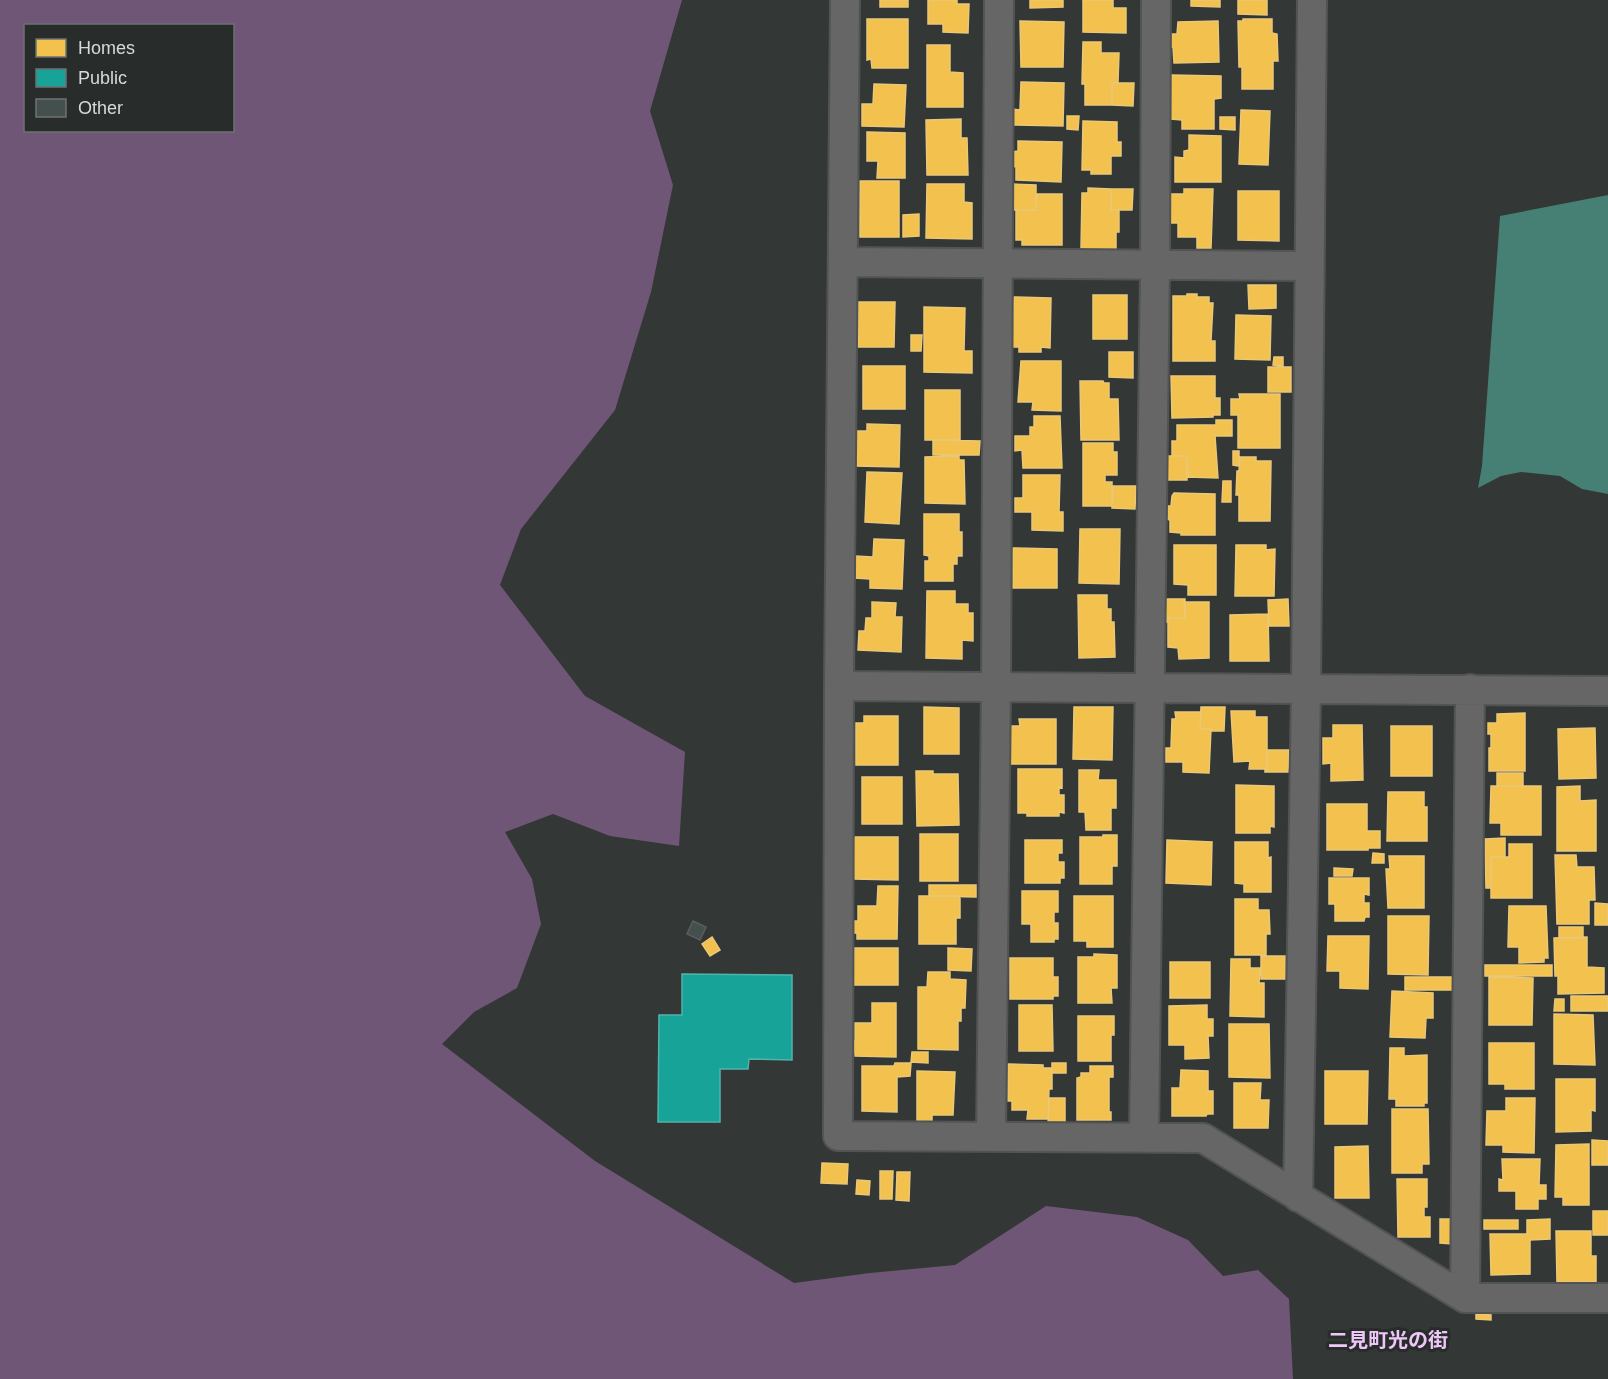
<svg xmlns="http://www.w3.org/2000/svg" width="1608" height="1379" viewBox="0 0 1608 1379" font-family="Helvetica,'Noto Sans JP',sans-serif">
  <rect width="100%" height="100%" fill="#333735"/>
  <path fill="#705676" fill-rule="evenodd" d="M0 0H682L650 111 673 185 651 292 615 410 521 529 500 585 585 696 685 752 679 846 610 836 553 814 505 832 532 879 541 924 517 988 474 1012 442 1044 595 1161 794 1283 870 1273 955 1265 1046 1206 1137 1217 1188 1240 1223 1276 1258 1270 1289 1299 1293 1379H0ZM26 26H232V130H26Z"/>
  <path fill="#467f73" d="M1608 195V494L1582 489 1560 476 1521 472 1501 476 1478 488 1482 466 1500 216Z"/>
  <path fill="#f2c14e" stroke="#eac878" stroke-width="1.5" d="M880 0H908V7H880Z
    M928 0H957V4H969L968 33 943 32V24H928Z
    M1030 0H1063V7L1030 8Z
    M1083 0H1113V8H1126V33L1083 32Z
    M1191 0H1220V7L1191 6Z
    M1238 0H1267V15L1238 14Z
    M867 19H908V68H872L871 59 867 60Z
    M1243 19H1272V33L1277 34 1278 61H1273V89H1242V67H1239L1238 21H1243Z
    M1020 21 1064 22 1063 67H1021Z
    M1218 21 1219 62 1174 63 1173 47H1168V34H1177L1178 22Z
    M1083 42H1101V53H1119L1118 82 1112 83V105H1085V84H1082Z
    M927 45H950V72L963 73V107H927Z
    M1171 75 1221 76V98L1214 99V129H1182V120L1171 119Z
    M1021 82 1064 83 1063 126 1012 125 1013 109 1020 110Z
    M1112 83H1134L1133 106 1112 105Z
    M874 84 906 85 904 127 862 126V104H873Z
    M1241 110 1270 111 1268 165 1239 164Z
    M1067 116H1079L1078 130 1067 129Z
    M1220 117H1235V130L1220 129Z
    M961 119V138H967L968 175H927L926 120Z
    M1083 121 1117 122V142H1121V156H1111V174H1091V170H1082Z
    M867 132 905 133V178H877L878 161H867Z
    M1189 135 1221 136V182H1175V157L1184 158V151L1189 150Z
    M1018 141 1062 142 1061 182 1016 180V167L1012 166V152L1018 151Z
    M860 181H899V237H860Z
    M927 184H964V202L972 203V239L926 238Z
    M1012 184 1036 185V210H1012Z
    M1088 188 1111 189V210H1119V232H1116V249H1081L1082 193H1088Z
    M1111 189H1133L1132 210H1111Z
    M1184 189H1213L1211 248H1197V237H1178V223H1168V194H1184Z
    M1238 191H1279V241L1238 240Z
    M1037 194H1062V245H1022V240H1016V210H1036Z
    M919 214V236L903 237V215Z
    M1248 285H1276V308L1249 309Z
    M1187 294H1197V297H1209V303H1213L1211 341H1215V361H1173V296H1187Z
    M1093 295H1127V339H1093Z
    M1014 297 1051 298 1050 348 1041 347V352H1019V347H1012Z
    M858 302H895L894 347H858Z
    M924 307 965 308 964 351H972V373L924 372Z
    M1236 315 1271 316 1270 360 1235 359Z
    M911 335H922L921 351H911Z
    M1109 352H1133V378L1109 377Z
    M1274 357H1283V366L1273 365Z
    M1021 361H1061V411L1032 410 1033 402H1018Z
    M863 366H905V409H863Z
    M1268 367H1291V392H1268Z
    M1171 376H1215V398H1220V415H1213V417L1172 418Z
    M1080 381H1103L1104 383H1109V399H1118L1119 440H1081Z
    M925 390H960V440H925Z
    M1239 394H1280V448H1238V415H1231V399H1240Z
    M1034 416H1060L1062 468H1023L1022 450 1015 451V436H1030V427H1034Z
    M1216 420H1232V436H1215L1218 478 1188 477 1187 456H1172V441H1177V425H1216Z
    M867 424 900 425 899 467 855 466 856 431H867Z
    M933 440 980 441 979 455H933Z
    M1083 443H1113V452H1117V475H1105V482H1112V506H1083Z
    M1233 451H1239V466L1233 465Z
    M959 456V460H964L965 504 925 503V457Z
    M1166 456H1187V480H1166Z
    M1240 457H1256V461H1271L1270 521H1239V495H1236L1237 471H1239Z
    M867 472 902 473 899 524 865 522Z
    M1023 475H1060L1059 512H1063V531L1032 530V512H1015V498H1023Z
    M1223 481H1231V502H1222Z
    M1113 486H1136L1135 509 1112 508Z
    M1174 493 1215 494V535H1181V533L1170 532V520L1165 519V506H1171L1172 496Z
    M924 514H959V532H962V556H957V564H953V581H925V561H929V556L924 555Z
    M1080 529H1120L1119 584 1079 583Z
    M874 539 904 540 902 589 870 588V579L855 578 856 556 873 557Z
    M1174 545H1216V595H1188V585L1174 584Z
    M1236 545H1266V550L1275 549 1274 596H1235Z
    M1013 548 1057 549V588H1013Z
    M927 591H955V604H968V613H973V641L962 640V659L926 658Z
    M1078 595H1107V609H1111V622H1114L1115 657 1079 658Z
    M1166 599H1185V618H1168V622H1166Z
    M1288 599 1289 626H1269L1268 600Z
    M872 602 896 603 895 617H902L901 652 858 650 859 631H865L866 618H872Z
    M1184 602H1209V658L1179 659 1178 648 1168 647V618H1185Z
    M1268 614 1269 661H1230V615Z
    M924 707 959 708V754H924Z
    M1074 707H1113L1112 760 1073 759Z
    M1201 707H1225L1224 731H1211V729H1200Z
    M1231 711H1255V717H1267V769H1249L1250 761 1234 762Z
    M1175 712H1201L1200 729H1211L1209 773 1183 772V762H1166V748H1171L1172 719H1176Z
    M1525 713V771H1489V748H1491V734H1488V723H1497V714Z
    M864 716H898V765H856V723H864Z
    M1019 719H1056V764H1009V726H1020Z
    M1333 725H1362L1363 780 1331 781V763L1323 764V738H1333Z
    M1391 726H1432V776H1391Z
    M1595 728 1596 778 1559 779 1558 729Z
    M1267 750H1289L1288 772H1265V769H1267Z
    M1018 769H1062V788L1059 787V795H1064V813L1059 812V816H1027V813H1018Z
    M1079 770H1099L1098 780H1116V808H1111V830H1086L1085 812H1079Z
    M916 771H933V774H958L959 825 917 826Z
    M1497 773H1523V786H1497Z
    M862 777H902V824H862Z
    M1236 785 1274 786V827L1270 826V833H1236Z
    M1491 786H1541V835H1501V823H1490Z
    M1580 786V801L1596 800V851H1557V787Z
    M1388 792H1424V807H1427V841H1387Z
    M1327 804H1367V831H1380V848H1368V850H1327Z
    M920 834H958V881H920Z
    M1103 835H1117V866H1112V884H1080V837H1103Z
    M854 837H898V880L854 879Z
    M1505 838V857H1491V888H1486L1485 839Z
    M1025 840H1062V853H1058V862H1064V878H1060V883H1025Z
    M1167 840 1212 842 1211 885 1166 883Z
    M1235 842H1268V858L1271 857V892H1244V884L1235 883Z
    M1509 844H1532V898H1491V857H1509Z
    M1373 853 1384 854V863H1372Z
    M1555 855H1576L1577 867H1594L1595 900H1589V924H1557Z
    M1389 856H1424V908H1388L1386 869H1390Z
    M1334 868 1353 869 1352 876H1334Z
    M1329 878H1369V895L1364 894V903H1369V917H1365L1364 921H1335V904H1329Z
    M929 885H976V897L929 896Z
    M878 886H898L897 939H857V933H852V921H858V906H877Z
    M1022 891H1058V912H1054V923H1058V939H1054V942H1031V924H1022Z
    M919 896H960V918H956V944H919Z
    M1074 896H1113V947H1087V941H1074Z
    M1235 899H1258V910H1269L1270 934H1266V955H1235Z
    M1595 903 1608 904V925H1595Z
    M1509 906H1546L1548 958H1544V962L1519 963V947H1508Z
    M1388 916H1429L1428 975 1388 974Z
    M1559 927H1583V938H1559Z
    M1328 936H1369L1368 989 1340 988V971H1327Z
    M712 937 720 950 710 956 702 944Z
    M1587 937V967L1604 968V993L1558 994V976H1555L1554 938Z
    M854 948H898V985H853L851 965 854 964Z
    M948 948 972 949 971 971 948 970Z
    M1094 954 1117 955V988H1111L1112 1003H1078V957H1094Z
    M1261 956H1285V979H1261Z
    M1010 958H1053V977H1058V996H1053V999H1010Z
    M1231 959H1250V968H1260L1259 983H1264V1017L1230 1016Z
    M1170 962H1210V998H1170Z
    M1485 965H1552V976H1485Z
    M928 972H950V979L966 980 965 1008H961V1021H958V1050L918 1049V987H927Z
    M1405 977H1453V990H1405Z
    M1489 977 1533 978 1532 1025H1489Z
    M1392 991 1433 993V1018H1426L1425 1038 1390 1037Z
    M1571 996H1608V1011H1571Z
    M1555 999H1564V1011H1554Z
    M872 1003H896V1057L855 1056V1052H850V1040L855 1041V1023H872Z
    M1019 1005H1052L1053 1051H1019Z
    M1207 1005V1019H1213V1036H1208L1209 1058 1185 1059V1045H1169V1006Z
    M1554 1014 1593 1015 1595 1065 1554 1064Z
    M1078 1016H1114V1035H1111V1061H1078Z
    M1229 1024H1269L1270 1078 1229 1077Z
    M1489 1043H1534V1089H1505V1084H1489Z
    M1390 1048H1404V1056L1427 1055V1103H1424V1106H1396V1099H1389Z
    M912 1052H928V1063L911 1062Z
    M895 1063H911L910 1076 897 1077V1112L862 1111V1066H894Z
    M1052 1063H1066V1073H1052Z
    M1008 1064 1043 1065V1068H1052V1089H1049L1048 1119H1027L1028 1110H1012V1101H1008Z
    M1090 1066H1113V1077H1109V1112H1111V1120H1077V1078L1081 1077V1073H1090Z
    M1181 1070 1208 1071V1091H1213V1114H1207L1206 1116H1172V1088H1180Z
    M917 1071 955 1072 953 1115H932V1121H917Z
    M1325 1071H1368L1367 1124H1325Z
    M1556 1079H1595V1111L1591 1110V1131L1556 1132Z
    M1234 1083H1261L1260 1100H1269L1268 1128H1234Z
    M1049 1098H1065V1124L1048 1125Z
    M1506 1098H1535L1534 1153 1503 1152V1145H1486L1487 1111H1506Z
    M1392 1109H1428L1429 1164H1422V1173H1392Z
    M1592 1140 1608 1141V1165H1592Z
    M1589 1144V1205H1563V1197H1555L1556 1145Z
    M1368 1146 1369 1198H1335V1147Z
    M1502 1159H1540L1539 1185H1546V1199H1538V1209H1516V1191H1499V1179L1503 1180Z
    M822 1163 848 1164 847 1184 821 1183Z
    M880 1171H893L892 1199H880Z
    M897 1172H910L909 1201 896 1200Z
    M1397 1179H1427V1207H1424V1217H1430V1237H1398Z
    M857 1180 870 1181 869 1195 856 1194Z
    M1593 1211H1608V1235H1593Z
    M1440 1219H1452V1244L1440 1243Z
    M1550 1219V1239L1530 1240V1274L1491 1275 1490 1234H1527V1220Z
    M1484 1220H1518V1229H1484Z
    M1556 1231H1591V1256H1596V1282H1557Z
    M1476 1314 1491 1315V1320L1476 1319Z"/>
  <path fill="#17a398" stroke="#50b4ac" stroke-width="1.5" d="M682 974 792 975V1060L749 1059 748 1069H720V1122H658L659 1015H682Z"/>
  <path fill="#43504e" stroke="#5b5e5d" stroke-width="1.5" d="M693 921 706 927 700 940 687 934Z"/>
  <g fill="none" stroke-linecap="round" stroke-linejoin="round">
    <defs>
      <path id="street" d="M844 262 1309 266
        M839 686 845 0
        M1608 691 839 686 838 1136 1203 1138 1465 1298H1608
        M991 1137 996 687 999 0
        M1144 1137 1155 266 1156 0
        M1298 1197 1306 689 1312 0
        M1465 1298 1470 689"/>
    </defs>
    <use href="#street" stroke="#515453" stroke-width="32"/>
    <use href="#street" stroke="#656665" stroke-width="28"/>
  </g>
  <g text-anchor="middle" stroke-width="6" stroke-linejoin="round" paint-order="stroke">
    <g font-size="20" font-weight="bold" fill="#efc6f8" stroke="#282d2c">
      <text x="1388" y="1347">二見町光の街</text>
    </g>
  </g>
  <rect x="24" y="24" width="210" height="108" fill="#282d2c" stroke="#6e7271" stroke-width="1.5"/>
  <rect x="36" y="39" width="30" height="18" fill="#f2c14e" stroke="#6e7271" stroke-width="1.5"/>
  <text x="78" y="54" font-size="18" fill="#d6dad9">Homes</text>
  <rect x="36" y="69" width="30" height="18" fill="#17a398" stroke="#6e7271" stroke-width="1.5"/>
  <text x="78" y="84" font-size="18" fill="#d6dad9">Public</text>
  <rect x="36" y="99" width="30" height="18" fill="#43504e" stroke="#6e7271" stroke-width="1.5"/>
  <text x="78" y="114" font-size="18" fill="#d6dad9">Other</text>
</svg>
